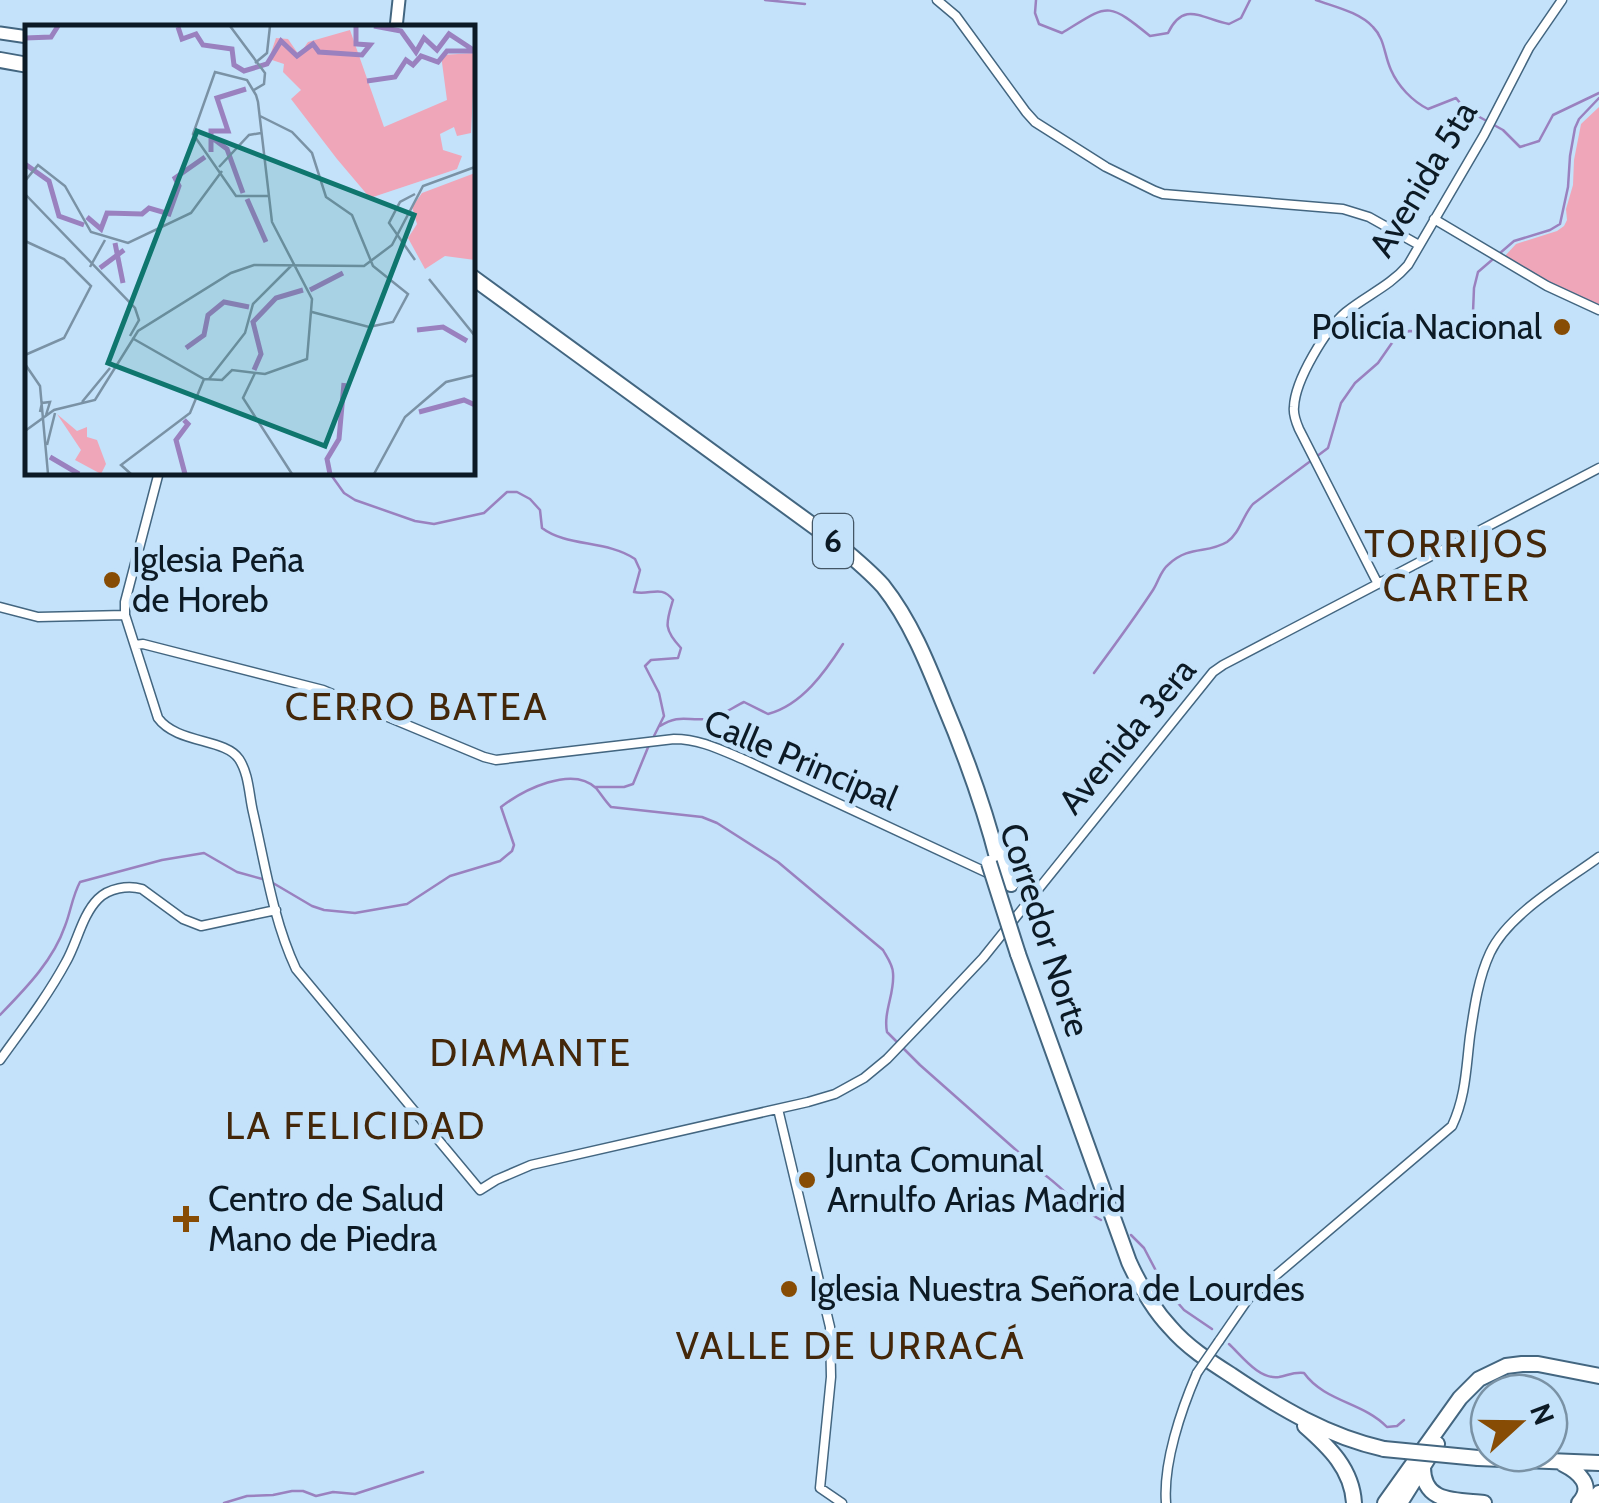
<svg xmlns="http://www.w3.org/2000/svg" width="1599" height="1503" viewBox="0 0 1599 1503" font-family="Cabin,sans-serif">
  <rect width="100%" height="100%" fill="#c4e2fa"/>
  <path fill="#efa6b9" d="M1599 107V308L1504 257 1516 244 1557 231 1564 226 1567 220 1566 209 1573 185 1574 160 1581 124Z"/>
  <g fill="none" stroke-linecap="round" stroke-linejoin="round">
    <path stroke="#9a81bf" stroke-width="2.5" d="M765 0 805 4
      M1036 0 1035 13 1039 24 1062 33C1108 5 1106 0 1150 36L1168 33C1184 0 1202 19 1229 24L1241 18 1250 0
      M1316 0C1335 7 1359 12 1373 27 1385 39 1384 55 1391 70 1398 86 1412 101 1428 109L1456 98 1465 109 1503 130 1520 147 1539 141 1553 115 1599 93
      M329 472 344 493 355 500 415 521 434 524 484 513 507 492H517L530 499 540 510 542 528C567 547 607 540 635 559L640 570 634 592C650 596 661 584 673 600 666 623 663 629 681 648L678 658 651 660 645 666 659 693 664 716 653 738
      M1094 673C1114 646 1134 619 1153 590 1159 581 1160 571 1169 564 1190 545 1207 554 1227 542 1240 533 1243 515 1253 504L1328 448 1341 403 1355 383 1378 363 1394 340 1409 331 1444 332 1462 328 1470 321 1473 312 1474 288 1478 272 1514 241 1550 230 1560 224 1568 187 1570 156 1575 128 1579 119 1599 98
      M660 726C679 714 687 721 707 719 719 718 733 707 744 702L768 714C802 705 825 672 843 644
      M595 787H624L633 784 649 745
      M273 883 312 906 324 910 355 913 407 904 450 876 500 861 512 851 514 845 501 807C523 790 572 765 596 788 601 794 605 801 611 807L702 817 717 823 778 862 883 950C887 957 893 965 893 973 895 993 883 1012 887 1032L920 1065 1042 1173C1063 1187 1078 1208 1101 1220
      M0 1015C25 989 53 961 65 926 71 911 72 897 80 882L162 860 204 853 237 872 266 880
      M1131 1235 1144 1248 1165 1288 1184 1310 1212 1329
      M1229 1344C1242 1356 1259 1380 1279 1377 1289 1375 1293 1372 1304 1373 1325 1402 1363 1402 1387 1427L1397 1426 1404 1420
      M224 1503 247 1496 273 1495 292 1491H303L316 1496 333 1492 355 1494 423 1472"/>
    <defs>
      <path id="minor" d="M937 0 956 16 1026 112 1035 122 1106 167 1155 191 1163 194 1343 209 1369 217 1419 245
        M1434 219 1547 286 1599 310
        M159 472 125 602V615L158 718C177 744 225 738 239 759 249 774 249 795 253 812 265 864 273 920 296 969L480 1190 496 1180 531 1165 808 1102 835 1094 864 1078 887 1059 934 1010 983 958 1213 672 1223 665 1599 468
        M1378 584 1299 429C1296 422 1293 414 1294 407 1295 380 1326 329 1346 312 1367 295 1390 286 1408 265L1484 135 1529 48 1562 0
        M0 607 38 617 125 615
        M135 645 143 644 323 690 484 757 496 760 674 739C700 739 721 750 745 760L992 875
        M0 1060C23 1028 47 997 66 962 77 943 82 915 98 899 109 888 128 885 142 889L183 919 201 926 276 910
        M778 1109 830 1327 831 1377 820 1488 842 1503
        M1219 1341 1248 1299 1452 1126C1466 1096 1466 1068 1470 1036 1474 1009 1478 979 1490 953 1508 914 1565 882 1599 857
        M1166 1503C1163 1463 1181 1410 1197 1373"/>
      <path id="major" d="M396 28 399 0
        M0 33 28 37"/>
      <path id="highway" d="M0 60 28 65
        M472 277 826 535C845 551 866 567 883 586 910 620 927 662 943 702 965 754 984 806 998 861
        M1002 851 1011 884
        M1018 954 1129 1262C1140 1286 1152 1308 1170 1327 1187 1347 1209 1361 1231 1375 1280 1408 1327 1436 1384 1449
        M1305 1426C1329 1447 1352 1469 1354 1503
        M1478 1458 1599 1463
        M1563 1464C1579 1472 1595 1486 1579 1503
        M1423 1467C1423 1503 1454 1500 1484 1503
        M1385 1503 1460 1398 1479 1379 1506 1366 1522 1364H1538L1599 1376
        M1400 1503 1437 1444
        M1591 1503 1599 1493"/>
    </defs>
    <use href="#minor" stroke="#436680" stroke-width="11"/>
    <use href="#major" stroke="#436680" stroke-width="15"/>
    <use href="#highway" stroke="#436680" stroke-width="18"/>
    <use href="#minor" stroke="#fff" stroke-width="8"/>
    <use href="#major" stroke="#fff" stroke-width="11"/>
    <use href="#highway" stroke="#fff" stroke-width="14"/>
    <defs>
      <path id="minor-bridge" d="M1197 1373 1219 1341"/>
      <path id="highway-bridge" d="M989 863 1018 954
        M1384 1449 1478 1458"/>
    </defs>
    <use href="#minor-bridge" stroke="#436680" stroke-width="11" stroke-linecap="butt"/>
    <use href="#highway-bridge" stroke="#436680" stroke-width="18" stroke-linecap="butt"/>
    <use href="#minor-bridge" stroke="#fff" stroke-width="8"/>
    <use href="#highway-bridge" stroke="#fff" stroke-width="14"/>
  </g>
  <g fill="#874c04" stroke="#c4e2fa" stroke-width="4">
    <circle cx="1562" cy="327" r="10"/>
    <circle cx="112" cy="580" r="10"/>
    <circle cx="807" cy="1180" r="10"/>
    <path d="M181 1204h10v10h10v10h-10v10h-10v-10h-10v-10h10z"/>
    <circle cx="789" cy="1289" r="10"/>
  </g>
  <g text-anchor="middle" stroke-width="9" stroke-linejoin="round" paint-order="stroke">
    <rect fill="#c4e2fa" stroke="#435665" stroke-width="2.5" x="813" y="514" width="40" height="54" rx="8"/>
    <g font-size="32" font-weight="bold" fill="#0c1a25">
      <text x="833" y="552">6</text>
    </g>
    <g font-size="35" fill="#0c1a25" stroke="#c4e2fa">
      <text transform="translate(1423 179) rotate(-59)" y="12">Avenida 5ta</text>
      <text transform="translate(1127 736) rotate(-50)" y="12">Avenida 3era</text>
      <text transform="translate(801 760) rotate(23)" y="12">Calle Principal</text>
      <text transform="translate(1045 930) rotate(72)" y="12">Corredor Norte</text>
    </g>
    <g font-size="35" fill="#0c1a25" stroke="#c4e2fa" text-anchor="start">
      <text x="1542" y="339" text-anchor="end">Policía Nacional</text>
      <text x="132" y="572">Iglesia Peña<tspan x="132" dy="40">de Horeb</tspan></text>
      <text x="827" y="1172">Junta Comunal<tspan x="827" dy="40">Arnulfo Arias Madrid</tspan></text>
      <text x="208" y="1211">Centro de Salud<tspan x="208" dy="40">Mano de Piedra</tspan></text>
      <text x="809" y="1301">Iglesia Nuestra Señora de Lourdes</text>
    </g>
    <g font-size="38" letter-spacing="2.5" fill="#442709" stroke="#c4e2fa">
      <text x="1457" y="557">TORRIJOS<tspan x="1457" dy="44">CARTER</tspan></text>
      <text x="417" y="720">CERRO BATEA</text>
      <text x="531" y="1066">DIAMANTE</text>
      <text x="356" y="1139">LA FELICIDAD</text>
      <text x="851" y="1359">VALLE DE URRACÁ</text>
    </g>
  </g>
  <g transform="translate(25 25)">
    <rect width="450" height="450" fill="#c4e2fa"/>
    <path d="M325 5 359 102 422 75 416 30 450 28 446 108 432 111 429 102 415 109 418 125 437 131 432 144 345 173 312 134 266 74 276 65 258 47 259 39 244 34 251 13 263 14 274 30 283 17ZM450 148V235L420 231 400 244 383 213 392 199 387 182 397 168ZM32 389 52 406 62 402V412L72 415 81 439 76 449 50 435 56 425Z" fill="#efa6b9"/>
    <path fill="none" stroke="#9a81bf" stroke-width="5" d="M349 1 376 6 391 27 399 13 412 25 424 9 450 26M153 2 157 14 171 9 178 20 207 24 209 40 219 46 242 39 256 16 272 31 288 19 294 27 337 30 345 20 331 19V1M0 13 26 12 33 1M342 56 370 52 381 35 388 40 396 31 413 37 422 26H448M186 112 202 124 218 168M186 127V106H203L192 73 221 64M0 139 24 156 34 191 59 200M222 174 241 217M62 192 76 204 82 188 117 189 124 183 144 189 154 161 150 153 180 132M90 218 98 258M75 243 99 225M285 265 318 248M392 305 418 302 442 316M161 323 179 310 183 290 199 277 224 282M229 345 236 329 228 297 251 273 278 265M394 387 439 375 450 380M159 395 163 399 151 415 160 449M25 432 54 449M305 449 302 434 314 414 319 358"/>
    <path fill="none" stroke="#7a92a5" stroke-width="2.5" d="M205 1 240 48 239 59 229 65M230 38 242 28 245 1M235 91 267 107 287 128 301 172 327 190 348 241 383 269 368 297 344 302 287 287M194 142 224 110 236 108M0 156 13 140 40 161 66 207 103 218 166 188 197 146M0 169 110 283 114 295 105 311M390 169 375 177 364 198 390 235M0 216 39 234 66 261 39 313 0 330M65 242 80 215M404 254 450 311M107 313 179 354 197 355 207 345 240 349 282 334 287 274 247 197 233 77 231 70 222 55 190 47 168 109 211 171H244M0 339 15 361 23 449M230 348 218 373 267 449M184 354 220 308 228 279 266 241M57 377 85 343M15 387 17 378 25 377 21 390M0 406 29 385 70 375 113 306 206 248 229 240 339 241 367 220 398 161 450 142M22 420 30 388M106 449 96 440 165 388 179 354M349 449 380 392 421 357 450 350"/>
    <path fill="#0f766e" fill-opacity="0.15" stroke="#0f766e" stroke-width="5" d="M172 106 389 190 300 421 83 338Z"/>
    <rect width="450" height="450" fill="none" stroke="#0c1a25" stroke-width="5"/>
  </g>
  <g transform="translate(1519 1423) rotate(69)"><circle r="48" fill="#c4e2fa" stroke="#7a92a5" stroke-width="2.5"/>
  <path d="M0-8L18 38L0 25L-18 38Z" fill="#874c04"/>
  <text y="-15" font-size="28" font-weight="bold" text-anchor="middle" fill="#0c1a25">N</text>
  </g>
</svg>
